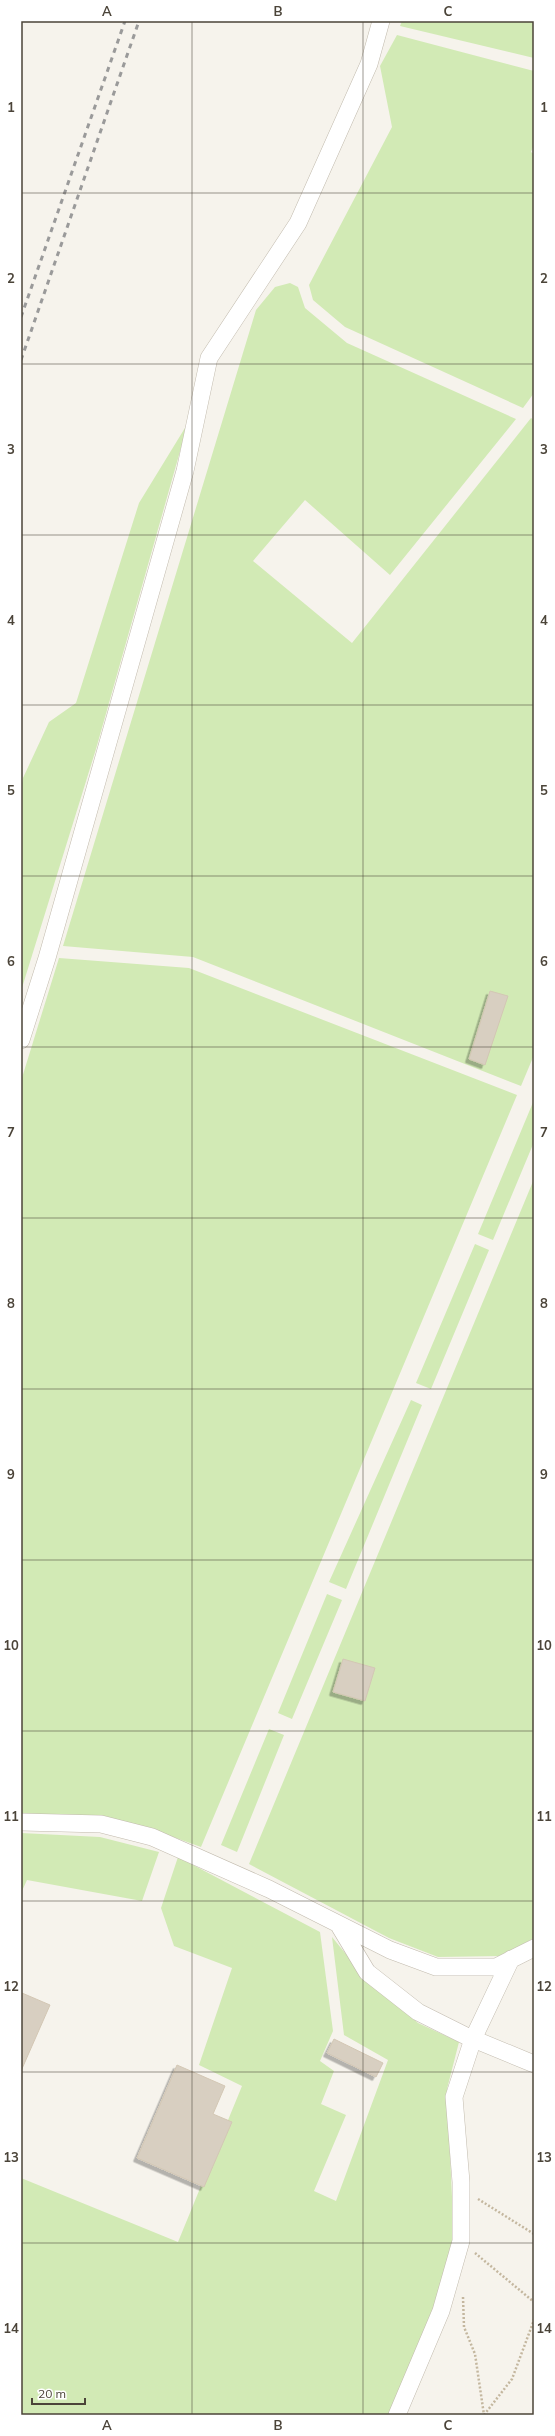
<svg xmlns="http://www.w3.org/2000/svg" width="555" height="2436" viewBox="0 0 555 2436" font-family="Mulish,sans-serif">
  <defs>
    <filter id="shadow"><feDropShadow dx="-3.5" dy="3.5" stdDeviation="0" flood-color="#0004"/></filter>
  </defs>
  <rect width="100%" height="100%" fill="#f6f3ec"/>
  <path fill="#d2eab5" d="M402 21H534V58L400 26Z
    M397 35 534 71V145L531 152 534 154V393L523 408 345 327 313 300 309 285 392 127 380 66Z
    M290 283 298 287 305 308 347 343 516 419 390 575 305 500 253 561 352 643 531 418 534 420V1055L521 1086 193 957 63 946 256 310 275 287Z
    M188 423 96 749 21 991V788L23 778 49 722 76 703 139 503Z
    M59 958 189 968 517 1095 201 1847 151 1829 97 1815H21V1081Z
    M534 1100V1142L493 1240 478 1234Z
    M534 1179V1938L501 1956 438 1957 389 1938 249 1864Z
    M475 1244 489 1250 431 1389 416 1383Z
    M411 1400 422 1405 346 1589 329 1582Z
    M327 1594 342 1600 292 1719 278 1713Z
    M269 1729 284 1735 237 1852 221 1845Z
    M21 1833 100 1837 159 1852 142 1901 27 1880 21 1893Z
    M178 1857 320 1932 333 2031 320 2061 334 2071 321 2104 346 2115 314 2191 336 2201 388 2060 344 2035 332 1937 359 1970 418 2023 459 2042 447 2089 454 2240 431 2316 390 2415H21V2178L178 2242 242 2086 199 2065 232 1968 174 1946 161 1908Z"/>
  <path fill="#d8cfc1" stroke="#d3c7b4" filter="url(#shadow)" d="M490 991 508 996 485 1065 469 1059Z
    M343 1659 375 1668 365 1701 333 1692Z
    M22 1993 50 2005 21 2071V1996Z
    M334 2039 383 2063 376 2077 327 2053Z
    M177 2065 225 2086 213 2114 232 2122 204 2187 137 2158Z"/>
  <g fill="none" stroke-linecap="round" stroke-linejoin="round">
    <defs>
      <path id="street" d="M21 1040 47 958 185 471 209 358 298 223 369 64 381 21
        M21 1822 101 1824 152 1837 269 1889 390 1950 436 1967H496L534 1948
        M340 1927 367 1972 418 2012 466 2036 534 2064
        M397 2415 441 2311 461 2241V2182L454 2097 473 2039 511 1959"/>
    </defs>
    <use href="#street" stroke="#c2bbae" stroke-width="18"/>
    <path stroke="#c4b79f" stroke-width="2.5" stroke-dasharray="2 2" stroke-linecap="butt" d="M478 2199 534 2234
      M475 2253 534 2302
      M463 2297 464 2327 475 2354 484 2415
      M484 2415 512 2379 534 2320"/>
    <use href="#street" stroke="#fff" stroke-width="17"/>
    <path stroke="#9a9a9a" stroke-width="3" stroke-dasharray="5 5" stroke-linecap="butt" d="M21 317 125 21
      M21 360 139 21"/>
  </g>
  <path fill="none" stroke="#4b4439" stroke-width="1" stroke-opacity="0.55" d="M192 21V2415M363 21V2415M21 193H534M21 364H534M21 535H534M21 705H534M21 876H534M21 1047H534M21 1218H534M21 1389H534M21 1560H534M21 1731H534M21 1901H534M21 2072H534M21 2243H534"/>
  <rect width="555" height="2436" fill="none" stroke="#ffffff" stroke-width="44"/>
  <path d="M32 2398v6h53v-6" fill="none" stroke="#4b4439" stroke-width="2"/>
  <text x="38" y="2398" font-size="12" fill="#4b4439" stroke="#ffffff" stroke-width="3" paint-order="stroke">20 m</text>
  <rect x="22" y="22" width="511" height="2392" fill="none" stroke="#4b4439" stroke-width="1.5"/>
  <g font-size="13" text-anchor="middle" font-weight="bold" fill="#4b4439">
    <text x="107" y="16">A</text>
    <text x="278" y="16">B</text>
    <text x="448" y="16">C</text>
    <text x="11" y="112">1</text>
    <text x="544" y="112">1</text>
    <text x="11" y="283">2</text>
    <text x="544" y="283">2</text>
    <text x="11" y="454">3</text>
    <text x="544" y="454">3</text>
    <text x="11" y="625">4</text>
    <text x="544" y="625">4</text>
    <text x="11" y="795">5</text>
    <text x="544" y="795">5</text>
    <text x="11" y="966">6</text>
    <text x="544" y="966">6</text>
    <text x="11" y="1137">7</text>
    <text x="544" y="1137">7</text>
    <text x="11" y="1308">8</text>
    <text x="544" y="1308">8</text>
    <text x="11" y="1479">9</text>
    <text x="544" y="1479">9</text>
    <text x="11" y="1650">10</text>
    <text x="544" y="1650">10</text>
    <text x="11" y="1821">11</text>
    <text x="544" y="1821">11</text>
    <text x="11" y="1991">12</text>
    <text x="544" y="1991">12</text>
    <text x="11" y="2162">13</text>
    <text x="544" y="2162">13</text>
    <text x="11" y="2333">14</text>
    <text x="544" y="2333">14</text>
    <text x="107" y="2430">A</text>
    <text x="278" y="2430">B</text>
    <text x="448" y="2430">C</text>
  </g>
</svg>
